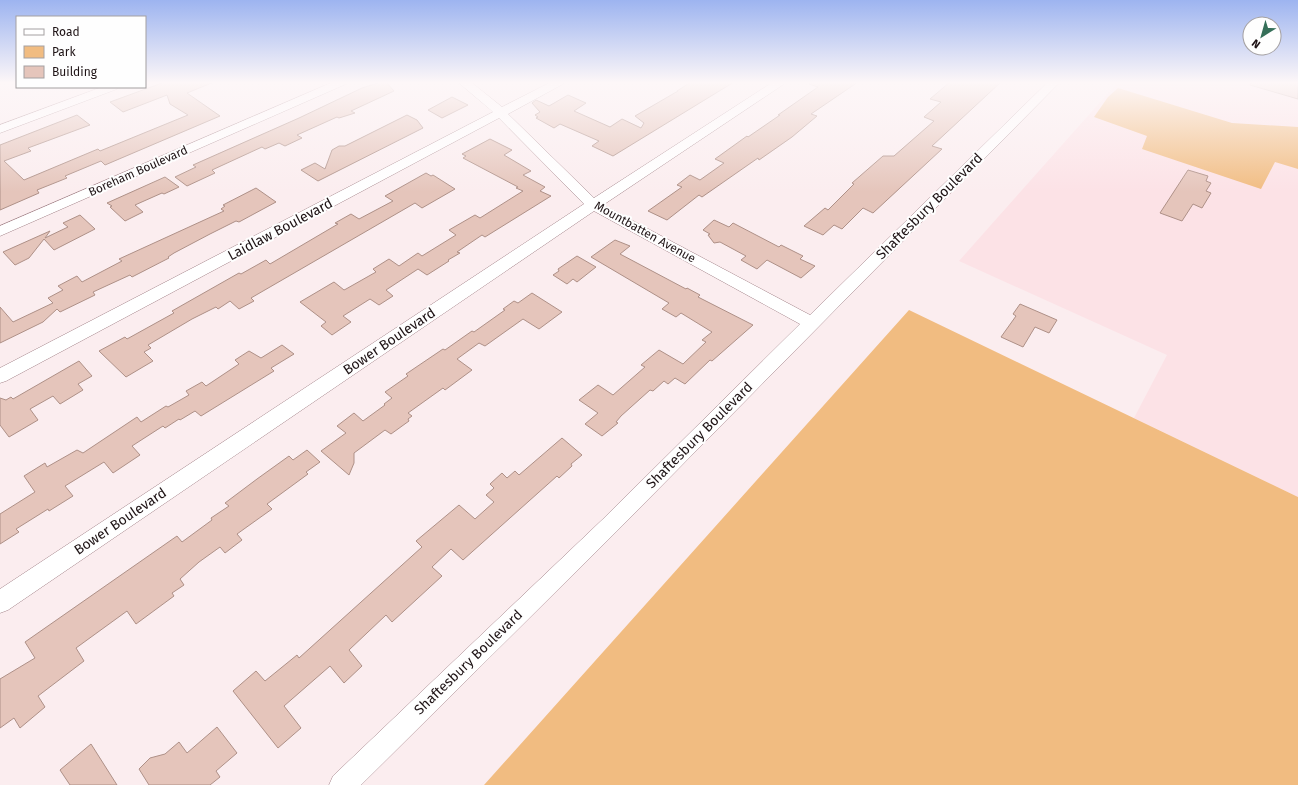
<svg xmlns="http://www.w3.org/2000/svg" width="1298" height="785" viewBox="0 0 1298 785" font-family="'Fira Sans',sans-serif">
  <rect width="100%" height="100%" fill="#fbedef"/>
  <path fill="#fce2e6" d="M1118 82H1298V497L1134 418 1167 355 959 261Z"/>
  <path fill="#f1bc81" d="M1118 88 1232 123 1298 127V169L1275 162 1261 189 1142 149 1147 136 1094 117 1108 97Z
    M909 310 1298 497V785H484Z"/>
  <path fill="#e5c5bb" stroke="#ae9087" d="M161 82H214L187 93 220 116 105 165 101 161 65 176 67 178 37 190 39 193 0 210V145L77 115 90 125 28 148 31 151 4 161 24 180 98 149 100 151 188 115 170 104 167 95 123 112 110 102 162 83Z
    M381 82H386L394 91 351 111 355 113 339 118 337 117 297 135 302 138 285 146 279 143 265 149 262 147 212 170 215 173 187 186 175 177 196 167 193 165 299 118 362 88Z
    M691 82H734L613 156 592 146 599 141 560 124 554 128 536 118 538 117 535 115 540 112 532 103 536 100 549 106 568 95 586 103 574 111 610 127 622 119 641 128 644 123 635 116 678 91H677Z
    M809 82H858L811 114 817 116 792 137 759 160 758 158 702 197 699 195 667 220 648 211 682 187 677 185 690 175 700 180 724 163 715 159 747 136 748 137 780 115H778L818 87 809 84Z
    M950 82H1001L932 146 942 149 873 213 863 208 842 229 834 225 823 235 804 226 825 208 828 210 854 184 852 183 883 156H894L934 121 924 117 941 102 930 99Z
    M1251 82H1298V99L1250 85Z
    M452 97 468 105 442 118 428 110Z
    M407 115 417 120 423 128 318 181 301 170 315 163 325 169 332 150 339 146H345Z
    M490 139 512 150 504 155 531 171 523 175 545 187 540 191 551 196 485 237 482 235 457 252 460 253 448 260 449 261 427 275 418 269 386 290 393 296 379 305 370 299 343 316 351 322 332 335 321 326 326 322 300 302 334 282 344 290 346 289 376 272 373 269 389 259 399 266 418 253 422 256 456 235 449 230 475 215 480 218 523 191 516 188 518 187 463 158 466 156 462 154Z
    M1188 170 1208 176 1206 181 1211 183 1206 191 1211 193 1202 208 1193 204 1182 221 1160 213Z
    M426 173 431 176 433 175 455 189 422 208 415 203 251 298 254 301 239 309 230 301 218 309 216 307 192 319 148 345 151 348 144 352 153 361 126 377 99 351 125 337 127 339 174 313 172 311 239 273 241 274 266 260 270 264 338 224 335 223 351 214 359 219 393 201 385 196Z
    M165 177 179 187 164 194 162 193 135 205 143 212 125 221 110 207 112 206 107 203Z
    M256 188 276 202 239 222 236 221 210 234 174 253 168 257 169 258 132 277 130 275 93 292 95 295 60 312 57 309 43 322 0 343V307L13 322 53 303 48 298 63 290 58 286 77 276 82 282 122 261 119 259 224 211 221 209 225 206 223 205Z
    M80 215 95 229 54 250 44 239 29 258 15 265 3 252 50 231 45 238 68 227 63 223Z
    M714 220 729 227 733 223 779 247 781 245 803 256 800 259 815 266 801 278 767 260 757 269 741 260 746 256 720 242 714 243 708 235 710 234 703 230Z
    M615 240 630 246 620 254 686 289 687 288 700 295 698 297 753 325 712 361 710 360 685 384 675 378 668 384 664 381 653 391 650 390 621 416 616 422 618 423 602 436 585 424 598 413 579 400 598 385 613 395 645 367 641 365 659 350 683 364 706 342 702 340 712 332 681 313 676 317 662 309 669 303 591 257Z
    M577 256 596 267 577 282 573 279 567 284 553 275 559 271 558 269Z
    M532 293 562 312 539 329 523 319 485 346 479 343 457 359 472 370 445 390 443 388 408 413 412 416 408 419 409 421 391 434 385 430 354 453V463L349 475 321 451 346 433 337 426 354 413 363 421 385 405 384 404 392 398 385 392 408 376 406 374 443 349 445 350 472 331 474 332 505 310 503 309 514 301 518 303Z
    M1020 304 1057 320 1049 333 1035 327 1023 347 1001 337 1016 316 1013 314Z
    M282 345 294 354 271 368 274 371 201 416 195 411 180 420 179 419 165 428 163 426 132 446 140 455 113 473 104 462 65 486 73 496 49 511 48 509 16 529 19 532 0 544V514L35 492 24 476 45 463 47 467 77 450 83 453 137 417 141 422 166 406 168 407 189 395 186 391 202 382 206 386 239 364 235 360 249 351 261 358Z
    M79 361 92 376 78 384 83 390 60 404 53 396 30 409 38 420 9 437 0 425V398L6 400 11 397 13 399Z
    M562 438 582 455 571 464 572 466 559 478 557 476 463 560 451 549 432 567 442 576 392 622 386 615 349 650 362 666 344 683 330 666 284 706 301 728 278 748 233 691 256 671 265 681 297 655 299 658 422 547 416 541 459 505 475 519 494 502 486 495 494 488 490 484 502 473 507 478 515 471 519 475Z
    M307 450 320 462 306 472 308 474 267 504 272 509 237 534 242 540 225 553 220 547 199 562 180 579 184 585 172 593 174 596 136 624 127 611 76 648 84 661 38 696 45 707 20 728 14 718 0 728V679L35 658 25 642 177 536 182 542 212 520 211 518 229 506 225 503 257 479 289 456 293 460Z
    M217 727 237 753 216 771 220 777 210 785H149L139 769 150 758 165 754 179 742 187 753Z
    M91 744 117 785H70L60 770Z"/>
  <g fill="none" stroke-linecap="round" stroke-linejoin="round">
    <defs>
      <path id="minor" d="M333 82H348L346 84 0 236V226Z
        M458 82H471L502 107 551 82H565L563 84 508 114 594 198 773 82H786L784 84 603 205 810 315 1048 82H1060L617 531 361 785H329L333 776 603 519 800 324 594 211 8 610 0 613V589L584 204 499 118 6 381 0 383V368L493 112Z
        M102 87H119L117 89 0 133V125Z"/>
    </defs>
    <use href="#minor" stroke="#a28288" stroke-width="1"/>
    <use href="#minor" fill="#fff" fill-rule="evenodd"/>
  </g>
  <linearGradient id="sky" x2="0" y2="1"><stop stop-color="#9db4f0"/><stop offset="0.43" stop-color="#fdf7f8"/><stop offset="1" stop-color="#fdf7f8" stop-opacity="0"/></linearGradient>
  <rect width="1298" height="192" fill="url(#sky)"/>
  <g text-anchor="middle" stroke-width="4" stroke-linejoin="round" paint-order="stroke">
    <g font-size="12" fill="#1e1315" stroke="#fefefe">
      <text transform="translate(138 171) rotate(-24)" y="4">Boreham Boulevard</text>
      <text transform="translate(645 232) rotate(29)" y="4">Mountbatten Avenue</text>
    </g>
    <g font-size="14" fill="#1e1315" stroke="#fefefe">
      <text transform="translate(929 206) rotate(-45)" y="5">Shaftesbury Boulevard</text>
      <text transform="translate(280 229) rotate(-28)" y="5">Laidlaw Boulevard</text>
      <text transform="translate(389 341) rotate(-34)" y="5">Bower Boulevard</text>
      <text transform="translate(699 435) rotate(-45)" y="5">Shaftesbury Boulevard</text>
      <text transform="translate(120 521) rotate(-34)" y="5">Bower Boulevard</text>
      <text transform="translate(468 662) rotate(-44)" y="5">Shaftesbury Boulevard</text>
    </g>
  </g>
  <rect x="16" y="16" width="130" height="72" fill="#fefefe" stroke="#a4a0a1"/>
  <rect x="24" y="29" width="20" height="6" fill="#ffffff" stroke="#a4a0a1"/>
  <text x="52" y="36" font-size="12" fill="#1e1315">Road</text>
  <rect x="24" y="46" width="20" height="12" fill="#f1bc81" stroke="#a4a0a1"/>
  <text x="52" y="56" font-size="12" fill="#1e1315">Park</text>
  <rect x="24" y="66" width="20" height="12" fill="#e5c5bb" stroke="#a4a0a1"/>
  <text x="52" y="76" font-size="12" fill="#1e1315">Building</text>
  <g transform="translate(1262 36) rotate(217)"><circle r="19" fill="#fefefe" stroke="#a4a0a1"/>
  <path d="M0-3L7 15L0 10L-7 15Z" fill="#356f59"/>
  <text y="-6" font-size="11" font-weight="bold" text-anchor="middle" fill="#1e1315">N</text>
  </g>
</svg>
